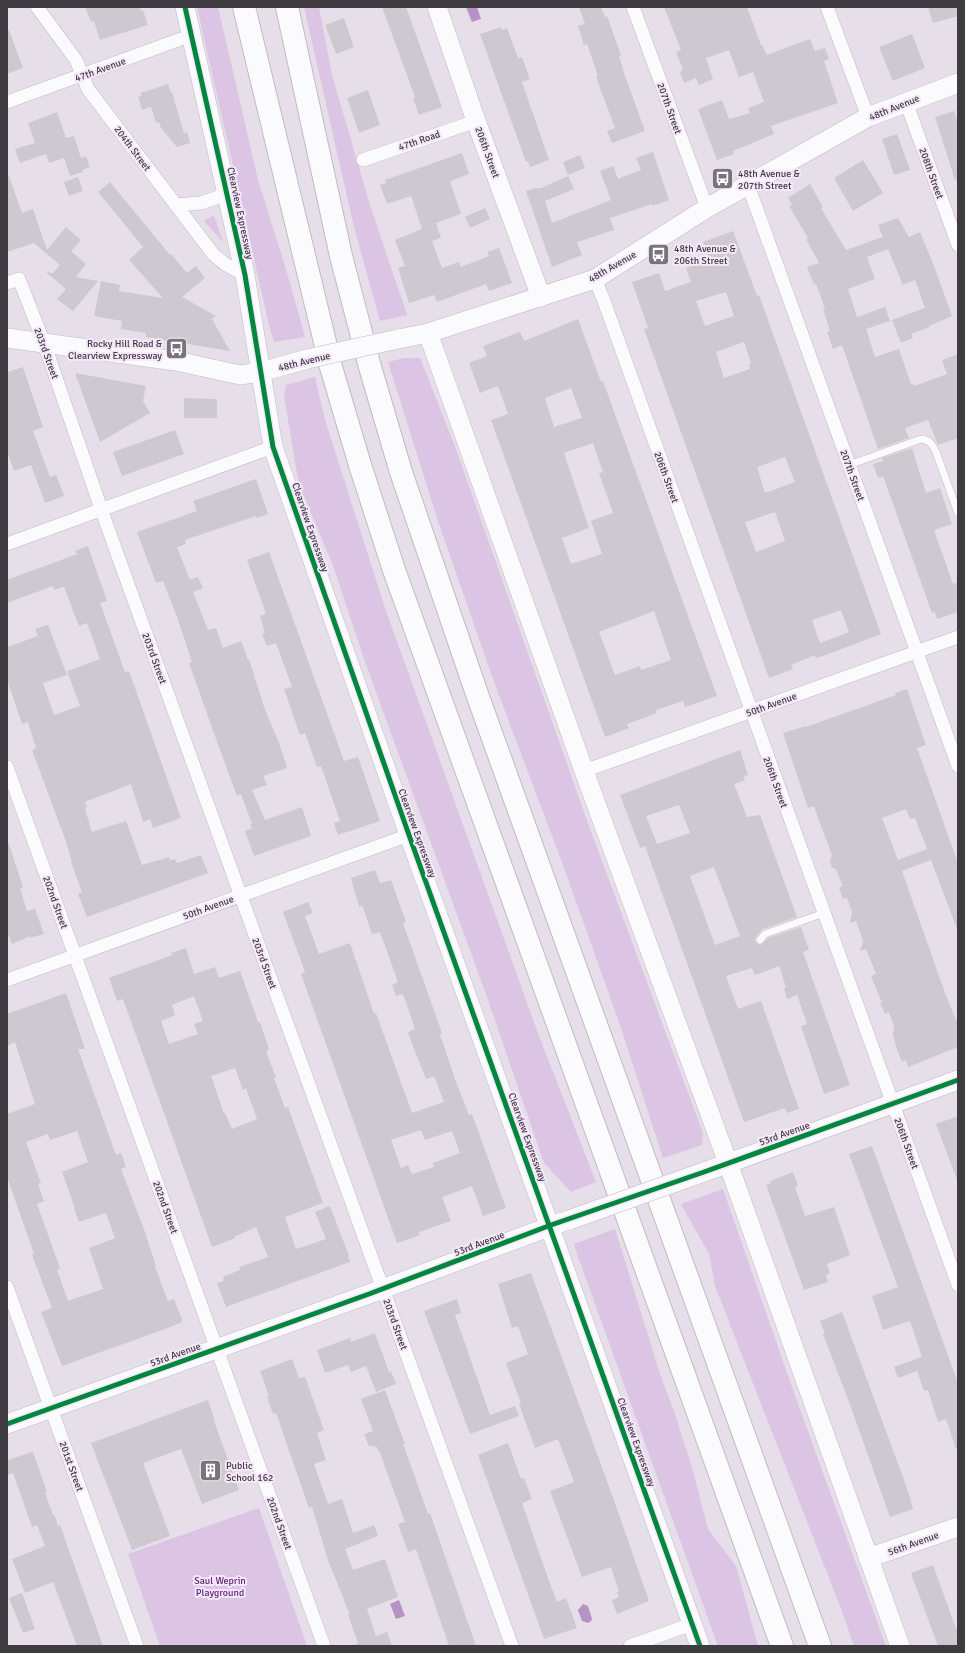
<svg xmlns="http://www.w3.org/2000/svg" width="965" height="1653" viewBox="0 0 965 1653" font-family="Signika,sans-serif">
  <rect width="100%" height="100%" fill="#e6dee9"/>
  <path fill="#dcc4e4" d="M197 7H218L258 180 288 276 305 337 274 342 269 325Z
    M304 7H319L332 75 370 205 407 315 380 321 354 227Z
    M214 215 223 242 204 221Z
    M404 358H420L456 449 589 826 703 1133 702 1145 663 1158 621 1028 563 865 494 682 438 521 388 362Z
    M315 377 325 420 385 608 539 1036 596 1182 571 1192 544 1163 487 997 364 659 333 565 299 485 284 396 286 385Z
    M723 1189 794 1393 886 1646H854L840 1606 715 1286 709 1254 681 1204Z
    M615 1229 660 1374 674 1411 693 1471 708 1529 736 1566 758 1646H718L576 1251 574 1244Z
    M259 1508 307 1646H160L128 1554Z"/>
  <path fill="#b792c4" d="M466 7H477L481 19 472 22Z
    M399 1600 405 1616 396 1619 390 1604Z
    M583 1604 588 1606 592 1619 591 1621 588 1623 582 1621 578 1610Z"/>
  <path fill="#cec9d1" fill-rule="evenodd" d="M85 7H140L141 11 143 10 148 25 100 40 94 21 91 22Z
    M382 7H406L442 107 419 115 413 98 415 97Z
    M579 7H601L605 17 607 16 621 55 619 56 624 73 645 131 612 143 607 131 615 128 596 77 598 76 587 44 584 45 578 26 585 24Z
    M664 7H747L761 45H762L767 55 810 39 815 51 825 48 829 59 824 61 838 103 771 126 774 134 733 151 734 154 717 160 698 109 722 100 729 119 750 113 748 108 764 102 753 72 739 77 729 50 706 58 713 79 699 85 696 78 684 83 680 72 683 70 676 52 681 50Z
    M928 7H958V16L933 23Z
    M344 18 354 47 336 54 325 25Z
    M501 27 502 30 507 28 518 58 522 57 530 79 522 82 549 160 530 167 528 161 526 162 480 34Z
    M9 30 23 68 7 74V31Z
    M912 34 925 68 893 81 879 47Z
    M168 84 171 93 172 92 184 133 187 132 190 143 177 147 161 128 159 122 156 123 151 107 142 110 138 97 141 96V93Z
    M368 90 380 125 359 133 347 98Z
    M954 111 958 123V179L955 180 935 117Z
    M57 112 66 138 74 136 81 158 86 156 90 167 82 170 83 172 70 176 64 158 49 163 46 154 20 163 15 149 35 143 28 123Z
    M897 134 910 170 894 175 882 139Z
    M653 152 669 200 653 206 652 204 610 218 614 230 577 242 582 255 552 267 526 191 536 188H541L568 176 574 189 545 201 552 223 611 200 600 171 613 166 618 179 641 170 636 158Z
    M462 153 469 174 450 181 461 214 436 223 441 238 432 241 442 268 459 262 461 267 489 256 487 252 499 248 512 283 489 291 486 284 437 302 434 295 409 303 398 268 405 266 395 240 422 229 411 196 387 204 380 185 386 183 385 180Z
    M580 155 585 168 568 175 563 162Z
    M863 160 883 193 853 211 834 178Z
    M9 176 22 213 33 209 47 250 66 227 81 240 71 251 86 264 76 277 98 281 73 311 57 299 66 289 46 272 53 273 60 265 34 243 7 252V177Z
    M78 177 83 191 69 196 64 182Z
    M110 182 170 255 171 254 187 273 196 266 205 278 182 297 216 316 212 319 230 351 146 337V333L121 329 122 321 94 316 101 281 120 285 119 291 163 298 129 260 143 247 98 192Z
    M810 184 823 207 821 208 846 250 883 237 878 225 898 218 909 237 920 232 934 266 952 316 929 326 930 327 911 334 913 338 901 343 892 320 925 308 915 280 903 285 888 249 867 257 875 279 848 289 857 317 885 307 890 321 866 329 875 357 899 349 911 384H913L914 386 947 374 942 360 958 354V438L938 445 928 420 905 428 909 438 878 449 842 345 833 349 827 332 830 331 823 309 825 308 816 284 814 285 807 267 819 263 806 239 808 238 789 206 792 205 788 198Z
    M485 208 490 219 470 228 465 217Z
    M733 231 757 296 759 295 881 634 826 655 816 658 815 655 791 665 793 669 769 678 644 329 648 328 632 282 659 273 665 291 691 282 686 268 710 260 703 242ZM726 292 734 316 705 326 696 301ZM744 342 751 363 749 364 750 369 724 378 716 352ZM785 457 795 482 765 493 757 467ZM775 512 785 541 756 552 745 522ZM841 610 849 632 820 643 812 620Z
    M578 319 601 382 603 381 717 696 685 707 683 701 656 710 657 713 627 724 629 728 605 737 491 420 508 414 498 386 480 393 469 363 487 356 483 346 520 332 524 341ZM571 388 582 418 554 427 545 398ZM593 443 603 472 599 473 613 513 591 521 602 554 571 564 562 538 589 528 564 453ZM654 611 671 660 641 670 640 666 615 675 599 632Z
    M23 367 43 427 33 431 50 477 56 475 64 496 45 503 31 465 14 471 7 451V372Z
    M75 373 146 386 143 401 150 413 100 442Z
    M184 398 217 399V418H184Z
    M175 430 184 454 122 476 113 452Z
    M912 448 926 493 940 488 952 524 934 530 953 584 958 582V612L937 619 935 612 932 613 883 476 878 478 873 464 883 461 882 458Z
    M256 479 268 514 257 518 256 516 185 540 186 544 177 547 190 580 198 577 203 588 193 592 208 630 216 628 223 648 241 641 248 660 249 659 264 707 279 743 287 768 263 776 267 785 252 790 265 820 302 807 311 836 254 856 245 831 252 828 250 824H252L241 794 237 796 216 739 189 663 192 662 177 617 163 581 156 583 137 532 197 511 193 501Z
    M88 546 107 601 100 603 125 672 129 671 181 818 153 828 150 819 143 822 131 784 85 802 87 808 85 809 92 832 126 821 142 865 169 857 170 860 175 859 177 863 201 855 208 873 87 917 78 894 82 892 71 862H72L65 839 32 750 36 748 28 722 22 724 7 680V647L38 636 35 629 48 625 67 675 43 683 54 715 80 706 67 671 100 659 87 623 79 626 64 587 54 590 53 586 7 603V580L72 556 77 554 75 551Z
    M269 552 344 761 358 757 380 821 338 835 334 823 340 821 321 766 317 767 305 733 300 735 284 689 292 687 276 643 267 646 262 634 265 633 260 616 266 614 247 560Z
    M907 689 926 745 917 748 958 863V928L957 929 931 860 902 871 945 993 956 1020 958 1019V1047L908 1067 906 1060 902 1062 897 1049 893 1035 894 1027 889 1012 885 1014 880 1003H882L871 976 876 974 866 949 860 951 863 941 856 921 850 923 852 912 847 898 843 899 839 888 843 886 836 869 832 868 830 861 832 855 818 818 814 806 808 808 783 733 806 726V727L896 695 895 693ZM906 809 910 819 915 818 927 849 898 860 882 818Z
    M740 750 748 775 744 776 745 780 734 784 747 817 760 815 797 917 763 929 756 937 755 941 757 944 761 945 768 938 801 927 809 950 803 952 850 1085 824 1094 801 1026 807 1024 797 995 787 999 784 988 786 987 779 966 755 975 752 968 726 976 738 1009 761 1001 799 1109 787 1113 785 1108 744 1122 645 846 640 848 620 795ZM679 805 690 833 657 844 646 816ZM714 867 740 936 715 945 690 876Z
    M9 844 23 887 20 888 27 911 35 909 44 934 30 938V936L12 944 7 932V845Z
    M375 870 380 883 391 880 406 922 403 923 442 1033 440 1034 456 1082 469 1115 472 1114 506 1208 483 1216 472 1186 442 1197 451 1221 419 1232 420 1235 397 1243 301 974 305 972 283 912 308 902 313 913 305 916 319 954 350 943 374 1014 376 1013 412 1113 444 1102 434 1076 426 1079 414 1049 408 1032 415 1029 403 994 396 996 392 985 398 982 380 932 372 934 362 905 359 907 351 878ZM421 1130 425 1140 452 1131 460 1153 433 1163 434 1167 412 1174 408 1165 401 1168 391 1140Z
    M186 948 194 974 215 967 219 978 240 971 258 1022H260L269 1049 266 1051 276 1078H274L285 1108 288 1107 323 1203 285 1217 296 1249 326 1239 315 1212 330 1206 349 1256 348 1257 350 1262 226 1307 217 1283 224 1281 223 1277 240 1270 239 1267 268 1257 256 1227 234 1237 235 1238 212 1247 123 999 117 1001 109 978 172 955 171 953ZM194 996 203 1021 194 1024 198 1034 169 1044 161 1021 175 1015 172 1005ZM235 1068 243 1090 246 1088 257 1119 232 1129 225 1113 224 1114 211 1076Z
    M66 993 85 1049H78L116 1155 121 1153 126 1167 121 1169 145 1232 156 1266 155 1267 168 1301 174 1299 182 1319V1322L168 1328 62 1366 41 1312 52 1308 32 1255 34 1254 7 1177V1114L35 1104 15 1042 7 1046V1014ZM77 1131 88 1162 62 1172 75 1208 74 1209 79 1222 106 1213 115 1238 89 1248 103 1289 68 1301 57 1270 60 1268 37 1204 44 1201 38 1184 41 1183 26 1142 48 1134 50 1140Z
    M958 1116V1179L957 1180 936 1124Z
    M872 1146 958 1383V1448L956 1449 946 1419 938 1422 928 1390 924 1391 917 1371 898 1378 894 1367 922 1357 910 1321 883 1330 872 1296 898 1287 849 1154Z
    M793 1172 798 1186 795 1187 805 1216 834 1207 850 1255 827 1264 830 1273 826 1275 828 1282 804 1290 766 1185 771 1183 770 1181Z
    M531 1273 615 1503 649 1601 617 1614 612 1600 619 1597 617 1592H619L611 1567 582 1577 550 1491 574 1482 558 1439 535 1448 519 1404 521 1403 506 1363 528 1354 518 1326 512 1328 498 1284Z
    M457 1299 461 1313 455 1315 490 1415 515 1406 519 1416 470 1434 424 1311Z
    M842 1312 907 1488 913 1509 890 1517 849 1402 823 1334H825L820 1321Z
    M375 1333 389 1372 391 1371 396 1384 376 1392 366 1366 351 1372 348 1365 325 1373 317 1350 350 1338 351 1342Z
    M292 1359 299 1378 305 1377 324 1430 317 1433 326 1460 314 1464 328 1504 342 1499 353 1533 374 1525 378 1536 345 1549 353 1570 385 1559 398 1597 367 1609 376 1636 387 1632 392 1646H354V1645L358 1643 348 1615H350L328 1560 312 1507 309 1508 276 1413 273 1414 267 1397 269 1396 260 1371Z
    M385 1390 405 1444H403L416 1480 428 1514 430 1513 476 1646H449L416 1549 408 1552 398 1524 405 1522 380 1453 376 1446 374 1447 373 1445 369 1446 364 1434 373 1431 361 1399Z
    M208 1400 215 1421H214L239 1490 202 1504 181 1449 143 1463 170 1536 132 1550 91 1443Z
    M508 1443 521 1479 524 1478 532 1499 522 1503 549 1581 557 1602 566 1598 577 1628 544 1639 478 1455Z
    M33 1452 47 1492 45 1493 53 1515 54 1514 58 1526 60 1525 103 1646H77L53 1582 25 1593 12 1559 45 1546 37 1525 32 1527 13 1473 7 1475V1460Z
    M933 1565 958 1634V1646H938L911 1573Z
    M22 1593 35 1629 23 1633 9 1598Z"/>
  <g fill="none" stroke-linecap="round" stroke-linejoin="round">
    <defs>
      <path id="lane" d="M849 465 921 439C930 440 932 444 936 452L958 513
        M760 940 765 934 824 913"/>
      <path id="street" d="M37 7 76 60 88 89 213 254 225 264 245 275
        M633 7 707 208
        M827 7 868 117
        M7 102 192 35
        M906 102 958 245
        M363 160 476 121
        M748 185 958 766
        M176 205 201 203 227 194
        M595 279 604 301 958 1285
        M7 283 19 279 44 343 106 523 512 1646
        M7 544 273 447
        M7 767 324 1646
        M584 771 958 637
        M7 980 409 835
        M7 1287 137 1646
        M630 1646 692 1624"/>
      <path id="secondary" d="M185 7 245 275 273 447 409 835 700 1646
        M437 7 476 121 541 297
        M428 333 584 771 728 1163 900 1646
        M7 338 176 361 240 375 261 372 307 359
        M398 339 428 333 595 279 707 208 868 117 958 83
        M704 1172 958 1080
        M7 1424 369 1294 562 1222
        M868 1558 958 1527"/>
      <path id="highway" d="M244 7 331 367 360 465 394 570 782 1646
        M287 7 341 256 370 367 401 472 477 694 820 1646"/>
    </defs>
    <use href="#lane" stroke="#c1bbc3" stroke-width="8"/>
    <use href="#street" stroke="#c1bbc3" stroke-width="14"/>
    <use href="#secondary" stroke="#c1bbc3" stroke-width="20"/>
    <use href="#highway" stroke="#c1bbc3" stroke-width="24"/>
    <use href="#lane" stroke="#fbfafc" stroke-width="7"/>
    <use href="#street" stroke="#fbfafc" stroke-width="13"/>
    <use href="#secondary" stroke="#fbfafc" stroke-width="19"/>
    <use href="#highway" stroke="#fbfafc" stroke-width="22"/>
    <defs>
      <path id="secondary-bridge" d="M307 359 398 339
        M569 1220 704 1172"/>
    </defs>
    <use href="#secondary-bridge" stroke="#c1bbc3" stroke-width="20" stroke-linecap="butt"/>
    <use href="#secondary-bridge" stroke="#fbfafc" stroke-width="19"/>
    <defs>
      <path id="cycleway" d="M185 7 245 275 273 447 409 835 700 1646
        M7 1424 369 1294 551 1225 704 1172 958 1080"/>
    </defs>
    <use href="#cycleway" stroke="#f5e8fa" stroke-width="8"/>
    <use href="#cycleway" stroke="#00873e" stroke-width="5"/>
  </g>
  <defs>
    <symbol id="bus-square" viewBox="-11 -11 22 22"><rect x="-9" y="-9" width="18" height="18" rx="4" fill="#7a737c" stroke="#f5e8fa"/><path d="M-5-6H5V4H4V6H2V4H-2V6H-4V4H-5ZM-3.5-4V0h7V-4ZM-3.5 1.2v1.5H-2V1.2ZM2 1.2v1.5H3.5V1.2Z" fill="#fff"/></symbol>
    <symbol id="building-square" viewBox="-11 -11 22 22"><rect x="-9" y="-9" width="18" height="18" rx="4" fill="#7a737c" stroke="#f5e8fa"/><path d="M-4-6H4V6H1V3H-1V6H-4ZM-2.5-4.3h1.7v1.8h-1.7ZM.8-4.3h1.7v1.8H.8ZM-2.5-1h1.7V.8h-1.7ZM.8-1h1.7V.8H.8Z" fill="#fff"/></symbol>
  </defs>
  <g fill-rule="evenodd">
    <use href="#bus-square" x="710" y="166" width="25" height="25"/>
    <use href="#bus-square" x="646" y="242" width="25" height="25"/>
    <use href="#bus-square" x="164" y="336" width="25" height="25"/>
    <use href="#building-square" x="198" y="1458" width="25" height="25"/>
  </g>
  <g text-anchor="middle" stroke-width="4" stroke-linejoin="round" paint-order="stroke">
    <g font-size="10" fill="#403a41" stroke="#f5e8fa">
      <text transform="translate(100 69) rotate(-20)" y="4">47th Avenue</text>
      <text transform="translate(894 107) rotate(-22)" y="4">48th Avenue</text>
      <text transform="translate(670 108) rotate(70)" y="4">207th Street</text>
      <text transform="translate(419 140) rotate(-19)" y="4">47th Road</text>
      <text transform="translate(133 148) rotate(53)" y="4">204th Street</text>
      <text transform="translate(488 152) rotate(70)" y="4">206th Street</text>
      <text transform="translate(932 173) rotate(70)" y="4">208th Street</text>
      <text transform="translate(241 213) rotate(78)" y="4">Clearview Expressway</text>
      <text transform="translate(612 266) rotate(-30)" y="4">48th Avenue</text>
      <text transform="translate(47 353) rotate(70)" y="4">203rd Street</text>
      <text transform="translate(304 361) rotate(-14)" y="4">48th Avenue</text>
      <text transform="translate(853 475) rotate(70)" y="4">207th Street</text>
      <text transform="translate(667 477) rotate(70)" y="4">206th Street</text>
      <text transform="translate(311 527) rotate(71)" y="4">Clearview Expressway</text>
      <text transform="translate(155 658) rotate(70)" y="4">203rd Street</text>
      <text transform="translate(771 704) rotate(-20)" y="4">50th Avenue</text>
      <text transform="translate(776 782) rotate(70)" y="4">206th Street</text>
      <text transform="translate(418 833) rotate(70)" y="4">Clearview Expressway</text>
      <text transform="translate(56 902) rotate(70)" y="4">202nd Street</text>
      <text transform="translate(208 907) rotate(-20)" y="4">50th Avenue</text>
      <text transform="translate(265 963) rotate(70)" y="4">203rd Street</text>
      <text transform="translate(784 1133) rotate(-20)" y="4">53rd Avenue</text>
      <text transform="translate(528 1137) rotate(70)" y="4">Clearview Expressway</text>
      <text transform="translate(907 1143) rotate(70)" y="4">206th Street</text>
      <text transform="translate(166 1207) rotate(70)" y="4">202nd Street</text>
      <text transform="translate(479 1243) rotate(-21)" y="4">53rd Avenue</text>
      <text transform="translate(396 1324) rotate(70)" y="4">203rd Street</text>
      <text transform="translate(175 1354) rotate(-20)" y="4">53rd Avenue</text>
      <text transform="translate(637 1442) rotate(70)" y="4">Clearview Expressway</text>
      <text transform="translate(72 1466) rotate(70)" y="4">201st Street</text>
      <text transform="translate(280 1523) rotate(70)" y="4">202nd Street</text>
      <text transform="translate(913 1543) rotate(-20)" y="4">56th Avenue</text>
    </g>
    <g font-size="10" fill="#403a41" stroke="#f5e8fa" text-anchor="start">
      <text x="738" y="177">48th Avenue &amp;<tspan x="738" dy="12">207th Street</tspan></text>
      <text x="674" y="252">48th Avenue &amp;<tspan x="674" dy="12">206th Street</tspan></text>
      <text x="162" y="347" text-anchor="end">Rocky Hill Road &amp;<tspan x="162" dy="12">Clearview Expressway</tspan></text>
      <text x="226" y="1469">Public<tspan x="226" dy="12">School 162</tspan></text>
    </g>
    <g font-size="10" fill="#622475" stroke="#f5e8fa">
      <text x="220" y="1584">Saul Weprin<tspan x="220" dy="12">Playground</tspan></text>
    </g>
  </g>
  <rect width="965" height="1653" fill="none" stroke="#403a41" stroke-width="16"/>
</svg>
